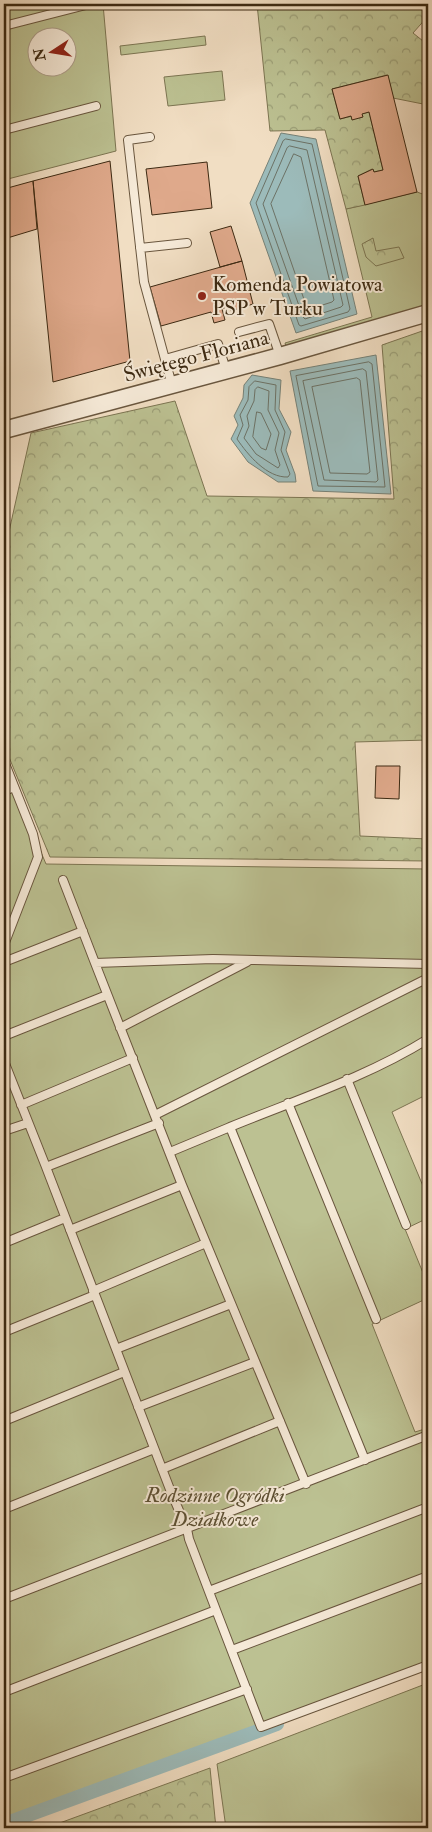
<svg xmlns="http://www.w3.org/2000/svg" width="432" height="1832" viewBox="0 0 432 1832" font-family="'IM FELL Double Pica',serif">
  <defs>
    <pattern id="forest-crowns" width="20" height="18" patternUnits="userSpaceOnUse" patternTransform="scale(1.25)"><rect width="20" height="18" fill="#bcc192"/><path d="M2 6a3 3 0 1 1 6 0M12 15a3 3 0 1 1 6 0" fill="none" stroke="#9a9d76"/></pattern>
  </defs>
  <rect width="100%" height="100%" fill="#f1dec3"/>
  <filter id="stains"><feTurbulence type="fractalNoise" baseFrequency=".004" numOctaves="4"/><feColorMatrix values="0 0 0 0 .2 0 0 0 0 .09 0 0 0 0 .02 0 0 0 .5 -.17"/></filter>
  <radialGradient id="worn" r=".72"><stop offset=".6" stop-color="#630" stop-opacity="0"/><stop offset="1" stop-color="#630" stop-opacity=".3"/></radialGradient>
  <path fill="#bcc192" stroke="#7c7552" fill-rule="evenodd" d="M4 4H103L116 151 4 180ZM38 38H68V68H38Z
    M205 36 206 45 121 55 120 46Z
    M222 71 225 100 168 106 164 77Z
    M417 192 428 196V306L286 346 285 343 372 317 346 209Z
    M4 765 46 864 428 869V1094L392 1112 428 1198V1218L405 1229 428 1285V1298L372 1324 415 1432 428 1428V1666L4 1819Z
    M428 1683V1828H226L217 1764Z"/>
  <path fill="url(#forest-crowns)" stroke="#7c7552" d="M257 4H428V16L413 33 428 45V105L393 98 387 75 332 89 340 119 369 112 383 170 374 172 372 169 358 176 365 205 346 209 325 130 270 131Z
    M373 238 376 251 399 247 404 258 376 266 366 257 362 244Z
    M428 329V740L355 742 360 836 428 839V861L50 857 4 745V554L31 433 175 401 207 496 394 499 382 345Z
    M210 1768 216 1828H46Z"/>
  <path fill="#9cbbba" stroke="#768177" d="M281 133 316 139 357 314 296 333 250 203Z
    M376 355 391 494 313 491 290 371Z
    M252 375 281 380 279 409 291 432 286 450 295 474 296 482H278L248 462 231 439 238 425 234 416 243 398 244 385Z"/>
  <g fill="none" stroke-linecap="round" stroke-linejoin="round">
    <path stroke="#6c7266" stroke-width="1" d="M286 139 312 144 350 309 348 312 301 326 299 325 256 203 283 141Z
      M290 146 307 150 343 305 341 307 305 319 303 317 263 204 287 148Z
      M294 154 301 157 334 300 332 302 310 309 307 308 271 204Z
      M369 362 372 364 385 487 318 486 296 376Z
      M363 369 366 371 378 480 376 482 324 480 303 381Z
      M357 378 360 380 370 472 367 474 330 473 312 387Z
      M255 381 276 385 275 410 285 432 281 450 290 474 288 477C267 478 248 455 237 439L243 425 240 415 248 400 249 387Z
      M258 387 269 391 268 410 279 433 275 450 280 465 278 468 256 454 244 438 249 426 247 416 254 401 255 390Z
      M257 412 261 413 271 434 266 450 261 448 253 437Z"/>
    <path stroke="#9cbbba" stroke-width="14" d="M4 1824 277 1724"/>
  </g>
  <path fill="#dfa98b" stroke="#3c2912" d="M388 75 417 192 365 205 358 176 373 169 374 172 383 170 369 112 362 114 363 117 352 120 351 116 340 119 332 89Z
    M110 161 130 361 53 382 33 181Z
    M207 162 212 208 152 215 146 169Z
    M33 181 37 229 4 239V189Z
    M231 226 242 261 220 267 210 232Z
    M242 261 253 304 231 311 230 306 222 309 225 320 214 323 211 312 161 326 150 287Z
    M376 766H400L399 799 375 798Z"/>
  <g fill="none" stroke-linecap="round" stroke-linejoin="round">
    <defs>
      <path id="lane" d="M4 26 86 5
        M4 130 96 106
        M150 137 128 140 144 282 172 385
        M140 248 187 243
        M239 332 269 324 280 356
        M165 359 218 344 226 370
        M4 761 33 834 38 857 4 945
        M4 791 14 787
        M63 880 95 963
        M4 962 83 931
        M120 1028 247 962
        M4 1036 107 995
        M4 1061 46 1167
        M347 1079 406 1225
        M288 1103 376 1319
        M21 1105 133 1058
        M155 1115 428 978
        M230 1127C296 1100 367 1077 428 1039
        M4 1131 28 1123
        M170 1152 230 1127 365 1460
        M70 1230 182 1185
        M4 1243 65 1218
        M93 1291 206 1243
        M4 1332 95 1295
        M116 1349 231 1304
        M138 1407 255 1362
        M4 1421 124 1372
        M162 1469 280 1421
        M306 1484 182 1185 95 963 213 959 428 964
        M4 1509 154 1449
        M209 1591 428 1507
        M4 1599 428 1435
        M216 1610 261 1727 428 1665
        M232 1650 428 1576
        M4 1692 216 1610 189 1539 187 1529 171 1492 46 1167 159 1123
        M4 1778 247 1689"/>
      <path id="street" d="M4 430 280 356 428 313"/>
    </defs>
    <use href="#lane" stroke="#69563e" stroke-width="10"/>
    <use href="#street" stroke="#69563e" stroke-width="19"/>
    <use href="#lane" stroke="#f6ead8" stroke-width="8"/>
    <use href="#street" stroke="#f6ead8" stroke-width="16"/>
  </g>
  <circle fill="#8f2418" stroke="#f6ead8" stroke-width="2" cx="202" cy="296" r="5"/>
  <g text-anchor="middle" stroke-width="4" stroke-linejoin="round" paint-order="stroke">
    <g font-size="21" fill="#3c2912" stroke="#f6ead8" text-anchor="start">
      <text x="212" y="291">Komenda Powiatowa<tspan x="212" dy="24">PSP w Turku</tspan></text>
    </g>
    <g font-size="21" fill="#3c2912" stroke="#f6ead8">
      <text transform="translate(196 356) rotate(-15)" y="7">Świętego Floriana</text>
    </g>
    <g font-size="21" font-style="italic" fill="#5c4f32" stroke="#f6ead8">
      <text x="215" y="1502">Rodzinne Ogródki<tspan x="215" dy="24">Działkowe</tspan></text>
    </g>
  </g>
  <rect width="432" height="1832" fill="none" stroke="#f1dec3" stroke-width="20"/>
  <rect x="5" y="5" width="422" height="1822" fill="none" stroke="#3c2912" stroke-width="2.5"/>
  <rect x="10" y="10" width="412" height="1812" fill="none" stroke="#3c2912"/>
  <g transform="translate(52 52) rotate(258)"><circle r="24" fill="#f6ead8" stroke="#ac9d89"/>
  <path d="M0-4L9 19L0 12L-9 19Z" fill="#8f2418"/>
  <text y="-8" font-size="14" font-weight="bold" text-anchor="middle" fill="#3c2912">N</text>
  </g>
  <rect width="100%" height="100%" filter="url(#stains)"/>
  <rect width="100%" height="100%" fill="url(#worn)"/>
</svg>
